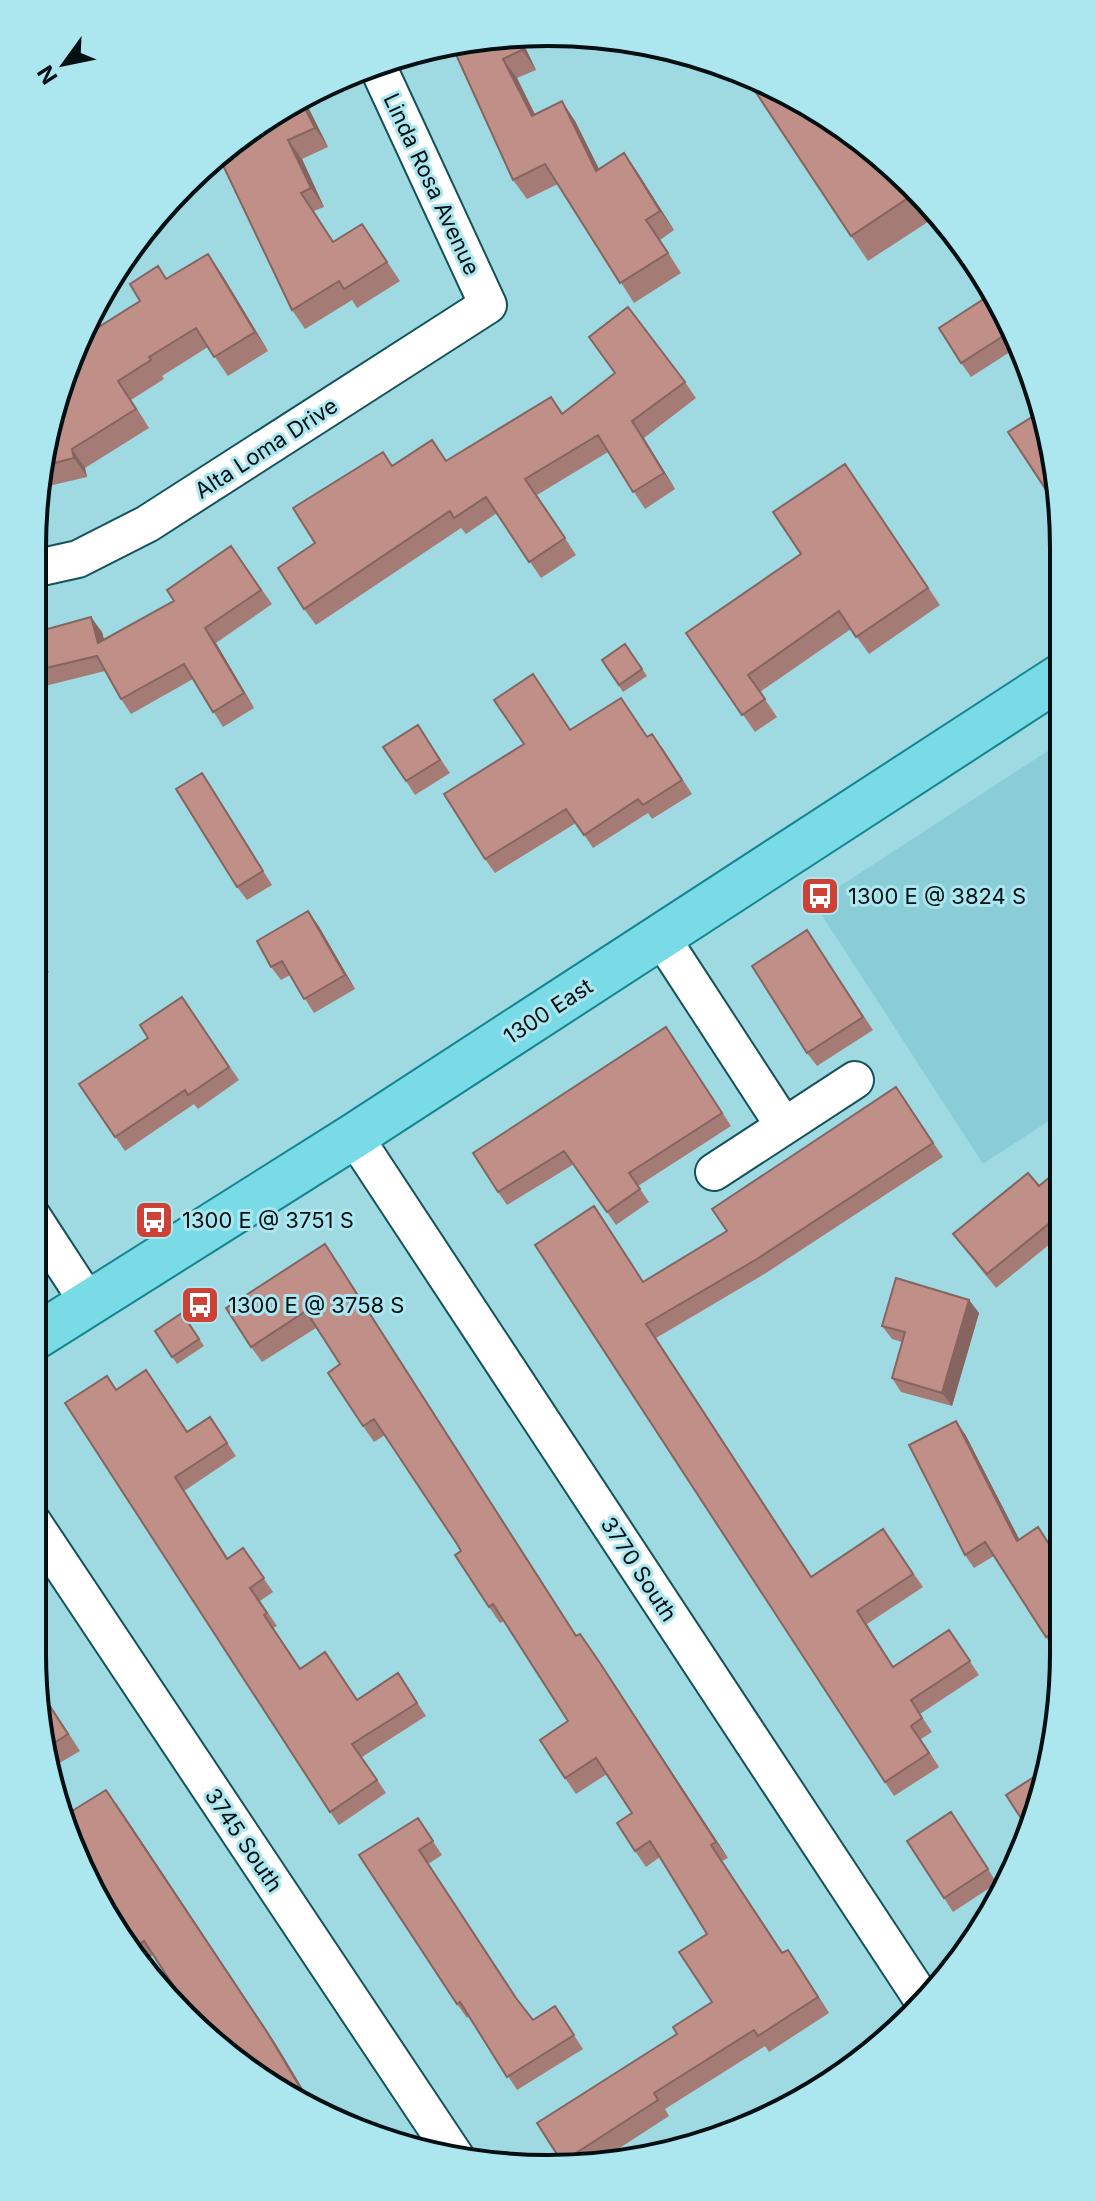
<svg xmlns="http://www.w3.org/2000/svg" width="1096" height="2201" viewBox="0 0 1096 2201" font-family="Inter,sans-serif">
  <rect width="100%" height="100%" fill="#9fdae3"/>
  <path fill="#8acdd7" d="M1060 743 1061 1113 983 1164 814 903Z"/>
  <g fill="none" stroke-linecap="round" stroke-linejoin="round">
    <defs>
      <path id="minor" d="M33 569 78 559 147 524 488 305 376 63
        M661 937 784 1126
        M354 1136 924 2002
        M714 1172 855 1080
        M32 1216 88 1302
        M32 1521 457 2159"/>
      <path id="major" d="M32 1339 354 1136 1060 677"/>
    </defs>
    <use href="#minor" stroke="#15525a" stroke-width="40"/>
    <use href="#major" stroke="#148491" stroke-width="48"/>
    <use href="#minor" stroke="#fff" stroke-width="36"/>
    <use href="#major" stroke="#79dbe6" stroke-width="44"/>
  </g>
  <path fill="#a57b75" d="M522 41 536 70 517 78 535 114 575 121 599 169 624 153 674 230 660 240 681 273 634 303 558 184 527 199 513 180 454 50Z
    M306 103 328 147 302 159 324 207 314 211 334 242 362 224 400 281 357 308 352 300 305 329 292 310 245 148 242 141Z
    M888 160 937 216 868 261 851 236Z
    M221 273 268 351 228 376 208 347 162 376 164 379 131 400 149 428 85 468 87 477 40 488 80 339 140 301 167 279Z
    M993 293 1019 346 971 377 961 363Z
    M589 337 685 382 696 398 644 438 675 489 645 509 608 452 537 495 576 555 541 578 497 513 466 534 461 528 316 625 304 609 315 543 392 465 447 461 551 397 563 413 615 373Z
    M845 464 940 605 869 654 851 629 760 692 777 717 755 732 686 633 801 554Z
    M231 546 272 604 216 643 254 708 223 727 193 679 131 714 121 699 105 671 37 688 36 703H33V633L102 632 104 640 174 601Z
    M625 644 647 676 623 692 602 660Z
    M570 729 647 737 662 747 692 794 652 819 648 813 593 848 576 823 495 873 485 859Z
    M427 739 450 773 415 795 406 781Z
    M202 773 272 885 247 900 237 887Z
    M318 925 355 989 314 1013 290 975 281 980 271 967Z
    M807 930 873 1030 817 1066 807 1053Z
    M33 948 49 972 33 983Z
    M182 997 239 1080 198 1109 194 1104 125 1151 79 1084 148 1038Z
    M675 1040 731 1126 638 1186 649 1202 616 1225 574 1164 507 1205 498 1192Z
    M896 1087 943 1157 766 1273 656 1338 812 1577 883 1529 923 1587 867 1624 893 1667 949 1630 979 1675 920 1714 932 1732 921 1739 939 1767 894 1796 535 1245 643 1282 727 1231Z
    M1062 1167V1234L996 1288 963 1247 953 1234 1039 1186Z
    M336 1260 576 1636 580 1634 611 1679 728 1858 722 1861 783 1953 799 1966 829 2013 769 2052 765 2046 665 2109 669 2116 595 2164 562 2163 537 2123 677 2034 712 2002 707 1934 660 1857 646 1867 635 1851 632 1813 607 1774 576 1794 565 1778 568 1721 504 1621 500 1623 489 1607 457 1544 385 1435 374 1442 363 1426 340 1364 316 1328 262 1362 251 1347Z
    M969 1300 979 1313 952 1406 901 1392 892 1378 902 1342 892 1339 882 1326Z
    M182 1313 204 1346 177 1364 155 1331Z
    M117 1389 187 1431 210 1417 236 1456 184 1491 228 1558 243 1548 273 1592 260 1601 277 1626 273 1628 301 1669 357 1700 398 1673 426 1716 362 1757 386 1793 339 1825 330 1812Z
    M965 1434 1019 1540 1048 1541 1063 1564V1646L1055 1651 994 1556 974 1568 965 1555Z
    M38 1686 80 1751 51 1768Z
    M116 1803 277 2046 153 1955 138 1965 60 1819Z
    M951 1812 997 1883 953 1912 944 1898Z
    M418 1818 442 1855 428 1864 520 2004 533 2020 555 2006 583 2049 517 2090 469 2016 467 2018 457 2004 359 1855Z"/>
  <path fill="#86645f" d="M518 41H522L536 70 522 50Z
    M503 59 517 78 545 136 532 116Z
    M562 101 575 121 610 191 596 171Z
    M306 103 328 147 315 128 303 105Z
    M288 140 302 159 324 207 311 188Z
    M624 153 638 173 674 230 660 211Z
    M208 254 221 273 268 351 255 332Z
    M118 381 131 400 149 428 136 409Z
    M632 421 644 438 675 489 664 473Z
    M72 449 85 468 87 477 74 458Z
    M91 617 102 632 109 658 98 643Z
    M205 628 216 643 254 708 244 693Z
    M33 681 37 688 36 703 33 698Z
    M308 911 318 925 355 989 345 975Z
    M325 1244 336 1260 587 1652 576 1636Z
    M969 1300 979 1313 952 1406 942 1393Z
    M956 1421 965 1434 1027 1554 1017 1541Z
    M600 1663 611 1679 728 1858 716 1842Z
    M116 1803 277 2046 315 2109H313Z
    M788 1950 799 1966 829 2013 818 1997Z"/>
  <path fill="#c08f88" stroke="#86645f" stroke-width="2" d="M518 41 522 50 503 59 532 116 562 101 596 171 624 153 660 211 646 220 668 253 620 283 545 164 513 180 454 50Z
    M749 78 776 85 888 160 917 192 851 236 747 79Z
    M303 105 315 128 288 140 311 188 301 193 333 242 362 224 387 262 344 289 339 281 292 310 220 159 245 148 242 141Z
    M208 254 255 332 214 357 196 328 149 357 151 360 118 381 136 409 72 449 74 458 46 465 80 339 140 301 130 284 158 266 166 279Z
    M993 293 1011 331 961 363 939 328Z
    M628 307 685 382 632 421 664 473 633 492 598 435 525 479 565 538 529 562 486 497 454 518 450 511 304 609 278 568 315 543 293 508 383 452 392 466 432 440 446 461 551 397 562 414 615 373 589 337Z
    M1043 410 1060 481V511L1008 432Z
    M845 464 928 588 856 637 839 611 748 675 765 699 742 715 686 633 801 554 773 512Z
    M231 546 261 590 205 628 244 693 213 712 184 664 121 699 97 656 33 671V633L91 617 98 643 174 601 167 590Z
    M625 644 642 669 619 685 602 660Z
    M533 674 570 730 621 698 647 737 652 734 682 780 643 805 638 799 584 835 566 809 485 859 444 794 524 744 494 700Z
    M418 725 440 760 406 781 383 747Z
    M202 773 263 871 237 887 176 789Z
    M308 911 345 975 304 999 282 961 271 967 257 941Z
    M807 930 863 1017 807 1053 752 966Z
    M33 949 38 957 33 961Z
    M182 997 229 1067 188 1095 185 1090 115 1137 79 1084 148 1038 140 1025Z
    M666 1027 722 1113 629 1173 640 1189 607 1212 564 1151 498 1192 473 1153Z
    M896 1087 933 1143 757 1259 646 1324 811 1577 883 1529 913 1574 857 1611 893 1667 949 1630 970 1661 911 1700 922 1718 911 1726 929 1753 885 1782 535 1245 594 1206 643 1282 727 1231 712 1209Z
    M1062 1167V1213L987 1274 953 1234 1028 1173 1039 1186Z
    M325 1244 576 1636 580 1634 600 1663 716 1842 711 1845 782 1953 788 1950 818 1997 758 2036 754 2030 654 2093 658 2100 562 2162 537 2123 677 2034 673 2027 712 2002 679 1952 707 1934 650 1841 635 1851 617 1823 632 1813 596 1758 565 1778 540 1740 568 1721 493 1604 489 1607 455 1555 461 1551 457 1544 374 1419 363 1426 328 1373 340 1364 306 1311 251 1347 226 1308Z
    M896 1278 969 1300 942 1393 892 1378 905 1332 882 1326Z
    M182 1313 199 1339 172 1357 155 1331Z
    M146 1370 187 1432 210 1417 227 1443 175 1477 227 1559 243 1548 264 1578 250 1588 267 1613 264 1615 300 1669 325 1652 357 1700 398 1673 417 1703 352 1744 377 1780 330 1812 65 1403 107 1376 116 1390Z
    M956 1421 1017 1541 1038 1527 1063 1566V1626L1046 1637 985 1542 965 1555 909 1445Z
    M38 1688 68 1734 48 1747Z
    M1040 1773 1026 1826 1006 1795Z
    M106 1790 267 2032 313 2109 290 2100 192 2014 144 1941 130 1950 59 1819Z
    M951 1812 988 1869 944 1898 907 1841Z
    M418 1818 433 1841 419 1850 516 1998 533 2020 555 2006 574 2035 507 2077 460 2002 457 2004 359 1855Z"/>
  <defs>
    <symbol id="bus-square" viewBox="-11 -11 22 22"><rect x="-9" y="-9" width="18" height="18" rx="4" fill="#ce4137" stroke="#ace7f0"/><path d="M-5-6H5V4H4V6H2V4H-2V6H-4V4H-5ZM-3.5-4V0h7V-4ZM-3.5 1.2v1.5H-2V1.2ZM2 1.2v1.5H3.5V1.2Z" fill="#fff"/></symbol>
  </defs>
  <g fill-rule="evenodd">
    <use href="#bus-square" x="798" y="874" width="44" height="44"/>
    <use href="#bus-square" x="132" y="1198" width="44" height="44"/>
    <use href="#bus-square" x="178" y="1283" width="44" height="44"/>
  </g>
  <g text-anchor="middle" stroke-width="6" stroke-linejoin="round" paint-order="stroke">
    <g font-size="22" fill="#000f12" stroke="#ace7f0">
      <text transform="translate(432 184) rotate(65)" y="8">Linda Rosa Avenue</text>
      <text transform="translate(266 448) rotate(-33)" y="8">Alta Loma Drive</text>
      <text transform="translate(548 1011) rotate(-33)" y="8">1300 East</text>
      <text transform="translate(639 1569) rotate(57)" y="8">3770 South</text>
      <text transform="translate(244 1840) rotate(56)" y="8">3745 South</text>
    </g>
    <g font-size="22" fill="#000f12" stroke="#ace7f0" text-anchor="start">
      <text x="848" y="904">1300 E @ 3824 S</text>
      <text x="182" y="1228">1300 E @ 3751 S</text>
      <text x="228" y="1313">1300 E @ 3758 S</text>
    </g>
  </g>
  <path d="M0 0H1096V2201H0ZM548 46H548A502 502 0 0 1 1050 548V1653A502 502 0 0 1 548 2155H548A502 502 0 0 1 46 1653V548A502 502 0 0 1 548 46Z" fill="#ace7f0" fill-rule="evenodd"/>
  <path fill="none" stroke="#000f12" stroke-width="4" d="M548 46H548A502 502 0 0 1 1050 548V1653A502 502 0 0 1 548 2155H548A502 502 0 0 1 46 1653V548A502 502 0 0 1 548 46Z"/>
  <g transform="translate(64 64) rotate(237)" stroke="#ace7f0" stroke-width="6" paint-order="stroke">
  <path d="M0-6L14 30L0 20L-14 30Z" fill="#000f12"/>
  <text y="-12" font-size="22" font-weight="bold" text-anchor="middle" fill="#000f12">N</text>
  </g>
</svg>
